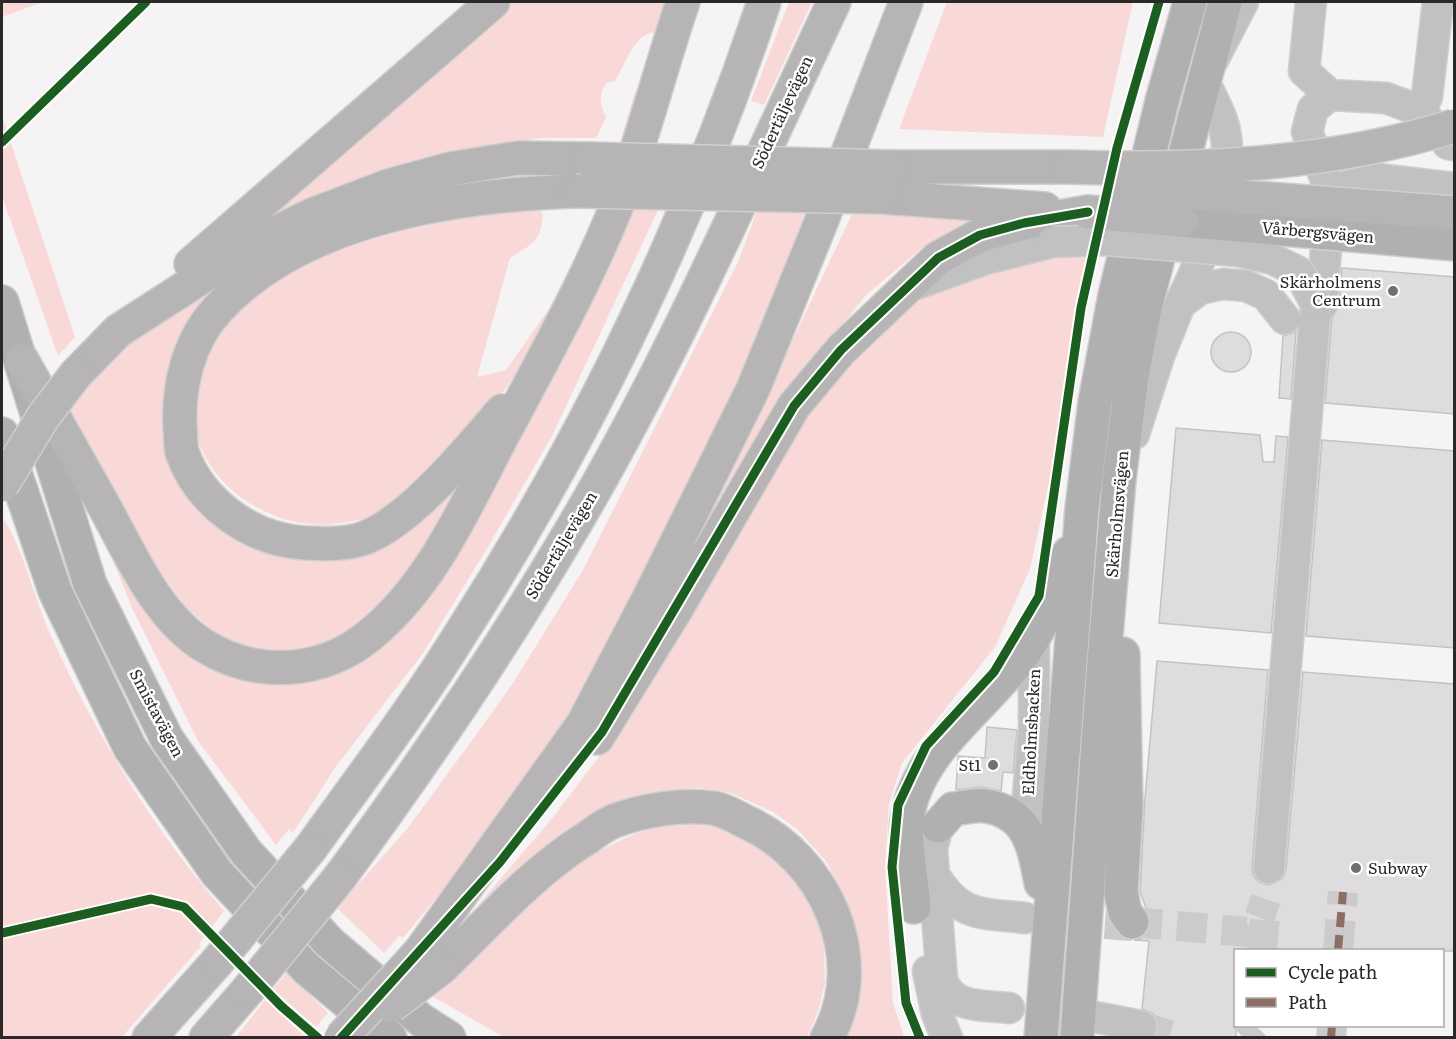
<svg xmlns="http://www.w3.org/2000/svg" width="1456" height="1039" viewBox="0 0 1456 1039" font-family="Literata,serif">
  <rect width="100%" height="100%" fill="#f6f3f5"/>
  <path fill="#f9d9d7" d="M2 2H43L2 17Z
    M511 2H666L632 139H621L635 92 641 91 655 33C635 31 624 67 615 81L606 83C599 97 599 102 606 117L596 138H540L455 153 234 233 447 58Z
    M789 2H812L764 105 751 101Z
    M947 2H1133L1103 137 899 129Z
    M2 116 75 337 58 356 2 196Z
    M601 205H604C578 256 555 309 526 358 506 394 475 422 446 452 425 473 404 496 379 513 367 520 346 522 332 524 270 530 200 484 193 418 188 375 216 332 245 304 314 240 446 220 537 207L543 214C541 242 532 244 510 258L477 377 506 370 551 306Z
    M630 205 660 206 552 436 488 547 423 653 335 768 293 833 289 829 276 845 198 741 132 608 105 541 225 667 389 632Z
    M758 208 811 209 764 338 559 740 494 828 403 938 399 936 384 953 337 908 407 829 465 750 513 683 583 570 738 262Z
    M854 210 972 219 922 248 865 296 817 357 665 599 715 503Z
    M1092 252 1065 380 1056 450 1030 569 995 647 902 763 889 804 885 868 893 1002 904 1037H842L854 934 844 896 826 861 798 830 773 812 731 793 698 788 672 791 630 803 483 908 479 904 554 816 610 742 817 393 927 290 1000 260Z
    M241 261C208 303 166 342 164 399 164 422 173 449 178 472L323 557 476 463 399 593 339 640 303 650 268 652 233 644 210 629 184 605 149 556 63 414 109 360 154 323Z
    M4 519C26 556 34 599 52 638 97 737 153 828 224 911L212 927 206 922 197 931 204 937 199 944 201 946 122 1037H2V526Z
    M679 822H719L774 850 817 912 824 946 825 982 819 1009 807 1037H504L428 994C499 927 579 839 679 822Z
    M287 972 328 1013 316 1027 273 989Z
    M265 1000 306 1037H236Z"/>
  <path fill="#dedcdd" stroke="#c4c2c4" stroke-width="1.5" d="M1342 268 1455 277V414L1325 403 1332 318 1339 306Z
    M1296 332 1291 399 1279 398 1283 336Z
    M1211 352a20 20 0 1 1 40 0a20 20 0 1 1-40 0Z
    M1176 428 1260 435 1263 462H1274L1276 436 1288 437 1271 633 1159 623Z
    M1322 440 1455 451V648L1306 636Z
    M1157 661 1268 670 1252 867 1253 875 1259 882 1268 885 1283 878 1286 869 1303 672 1455 684V951H1236V1038H1154L1158 1029 1157 1020 1152 1013 1142 1009 1149 941 1134 940 1142 938 1149 930 1151 921 1140 892 1145 798Z
    M987 727 1017 730 1013 773 1003 772 1001 791 982 787 956 790 958 756 985 758Z"/>
  <g fill="none" stroke-linecap="round" stroke-linejoin="round">
    <path stroke="#cdcacc" stroke-width="30" stroke-dasharray="30 15" stroke-linecap="butt" d="M1060 921 1132 926
      M1132 922 1246 932 1257 924 1266 899
      M1262 950 1266 904
      M1338 950 1343 892
      M1141 1026 1177 1038
      M1244 1038 1256 1026
      M1331 1038 1332 1026"/>
    <defs>
      <path id="minor" d="M1311 2 1304 71 1330 95
        M1330 95 1386 98 1421 111 1448 144 1454 145
        M1421 111 1427 96 1438 2
        M1330 190 1377 179 1454 188
        M908 287 986 259 1053 242
        M1180 304C1202 259 1236 182 1225 131 1222 114 1210 95 1203 79L1243 2
        M1322 305 1330 190 1307 132 1313 109 1330 95
        M1134 434 1159 356 1180 304 1200 289 1223 284 1246 286 1266 295 1285 319
        M938 826 932 848 942 980C952 1009 983 1005 1009 1008
        M1025 828 1034 729V635
        M1269 868 1316 304
        M934 875C960 917 979 913 1025 918
        M928 971 937 1014 947 1038
        M1095 1017 1141 1026"/>
      <path id="major" d="M2 302 90 584 167 739 246 852 330 943 421 1020 449 1038
        M2 434 55 591 130 748 217 873 307 969 390 1038
        M1123 654 1126 808 1121 893 1125 912 1132 922
        M938 826 953 809C963 808 976 804 986 806 1029 813 1034 847 1041 883
        M914 907C912 884 904 840 907 820 915 753 981 711 1018 661 1041 631 1058 589 1069 553
        M1041 1038 1082 508 1095 402 1115 295 1162 101 1190 2
        M1077 1038 1103 674 1119 480 1132 376 1145 308 1225 2"/>
      <path id="highway" d="M893 167H1066
        M882 197 1045 209
        M191 264 493 2
        M22 360C49 408 76 457 104 506 130 553 156 615 203 645 255 678 322 675 370 635 429 587 463 512 497 446 543 359 593 272 627 179 648 120 663 60 683 2
        M76 374 118 331 253 244 312 215 388 186 450 169 518 158 588 159
        M502 411C469 449 413 518 367 537 349 545 324 544 305 543 252 540 200 504 182 452 180 445 181 436 180 428 178 386 188 341 218 309 302 217 459 195 576 191
        M597 738 678 606 794 406 841 350 938 258 980 235 1024 223 1088 212
        M310 849C362 777 416 706 463 630 588 434 691 222 764 2
        M340 877C418 771 492 663 560 549 666 374 747 186 834 2
        M420 952 583 724 650 596 753 389 822 220 906 2
        M441 968C488 923 532 872 587 838 595 832 604 825 614 821 644 810 680 804 712 808 723 809 736 817 746 822 824 857 872 958 827 1038
        M149 1038 217 962
        M206 1038 247 991"/>
    </defs>
    <use href="#minor" stroke="#d0cfd0" stroke-width="33"/>
    <use href="#major" stroke="#d0cfd0" stroke-width="36"/>
    <use href="#highway" stroke="#d0cfd0" stroke-width="36"/>
    <use href="#minor" stroke="#c2c1c1" stroke-width="30"/>
    <use href="#major" stroke="#b1b0b0" stroke-width="33"/>
    <use href="#highway" stroke="#b6b4b5" stroke-width="33"/>
    <defs>
      <path id="minor-bridge" d="M1053 242 1107 240 1237 251
        M1220 242 1237 251 1272 259 1299 272 1316 304"/>
      <path id="major-bridge" d="M1181 220 1454 244"/>
      <path id="highway-bridge" d="M588 159 893 167
        M1066 167C1196 171 1329 165 1454 126
        M1124 188 1454 213
        M576 191 882 197
        M1088 212 1181 220
        M2 485 43 417 76 374
        M217 962 310 849
        M247 991 340 877
        M391 1006 441 968
        M341 1038 420 952"/>
    </defs>
    <use href="#minor-bridge" stroke="#d0cfd0" stroke-width="33" stroke-linecap="butt"/>
    <use href="#major-bridge" stroke="#d0cfd0" stroke-width="36" stroke-linecap="butt"/>
    <use href="#highway-bridge" stroke="#d0cfd0" stroke-width="36" stroke-linecap="butt"/>
    <use href="#minor-bridge" stroke="#c2c1c1" stroke-width="30"/>
    <use href="#major-bridge" stroke="#b1b0b0" stroke-width="33"/>
    <use href="#highway-bridge" stroke="#b6b4b5" stroke-width="33"/>
    <path stroke="#8d6e63" stroke-width="8" stroke-dasharray="15 8" stroke-linecap="butt" d="M1338 950 1343 892
      M1331 1038 1332 1026"/>
    <defs>
      <path id="cycleway" d="M2 142 146 2
        M2 933 151 899 184 907 281 1006 318 1038
        M341 1038 500 862 602 732 794 406 841 350 938 258 980 235 1024 223 1088 212
        M920 1038 906 1003 892 867 898 805 926 746 994 672 1039 596 1081 308 1117 148 1159 2"/>
    </defs>
    <use href="#cycleway" stroke="#fff" stroke-width="13"/>
    <use href="#cycleway" stroke="#1b5e20" stroke-width="9"/>
  </g>
  <g fill="#716f70" stroke="#fff" stroke-width="2">
    <circle cx="1393" cy="291" r="6"/>
    <circle cx="993" cy="765" r="6"/>
    <circle cx="1356" cy="868" r="6"/>
  </g>
  <g text-anchor="middle" stroke-width="5" stroke-linejoin="round" paint-order="stroke">
    <g font-size="16" fill="#2a2829" stroke="#fff">
      <text transform="translate(782 112) rotate(-65)" y="6">Södertäljevägen</text>
      <text transform="translate(1318 232) rotate(5)" y="6">Vårbergsvägen</text>
      <text transform="translate(1117 514) rotate(-85)" y="6">Skärholmsvägen</text>
      <text transform="translate(561 545) rotate(-59)" y="6">Södertäljevägen</text>
      <text transform="translate(157 713) rotate(62)" y="6">Smistavägen</text>
      <text transform="translate(1031 732) rotate(-87)" y="6">Eldholmsbacken</text>
    </g>
    <g font-size="16" fill="#2a2829" stroke="#fff" text-anchor="end">
      <text x="1381" y="288">Skärholmens<tspan x="1381" dy="18">Centrum</tspan></text>
      <text x="981" y="771">St1</text>
      <text x="1368" y="874" text-anchor="start">Subway</text>
    </g>
  </g>
  <rect width="1456" height="1039" fill="none" stroke="#2a2829" stroke-width="6"/>
  <rect x="1234" y="949" width="210" height="78" fill="#ffffff" stroke="#aaa9a9" stroke-width="1.5"/>
  <rect x="1246" y="968" width="30" height="9" fill="#1b5e20" stroke="#aaa9a9" stroke-width="1.5"/>
  <text x="1288" y="979" font-size="18" fill="#2a2829">Cycle path</text>
  <rect x="1246" y="998" width="30" height="9" fill="#8d6e63" stroke="#aaa9a9" stroke-width="1.5"/>
  <text x="1288" y="1009" font-size="18" fill="#2a2829">Path</text>
</svg>
